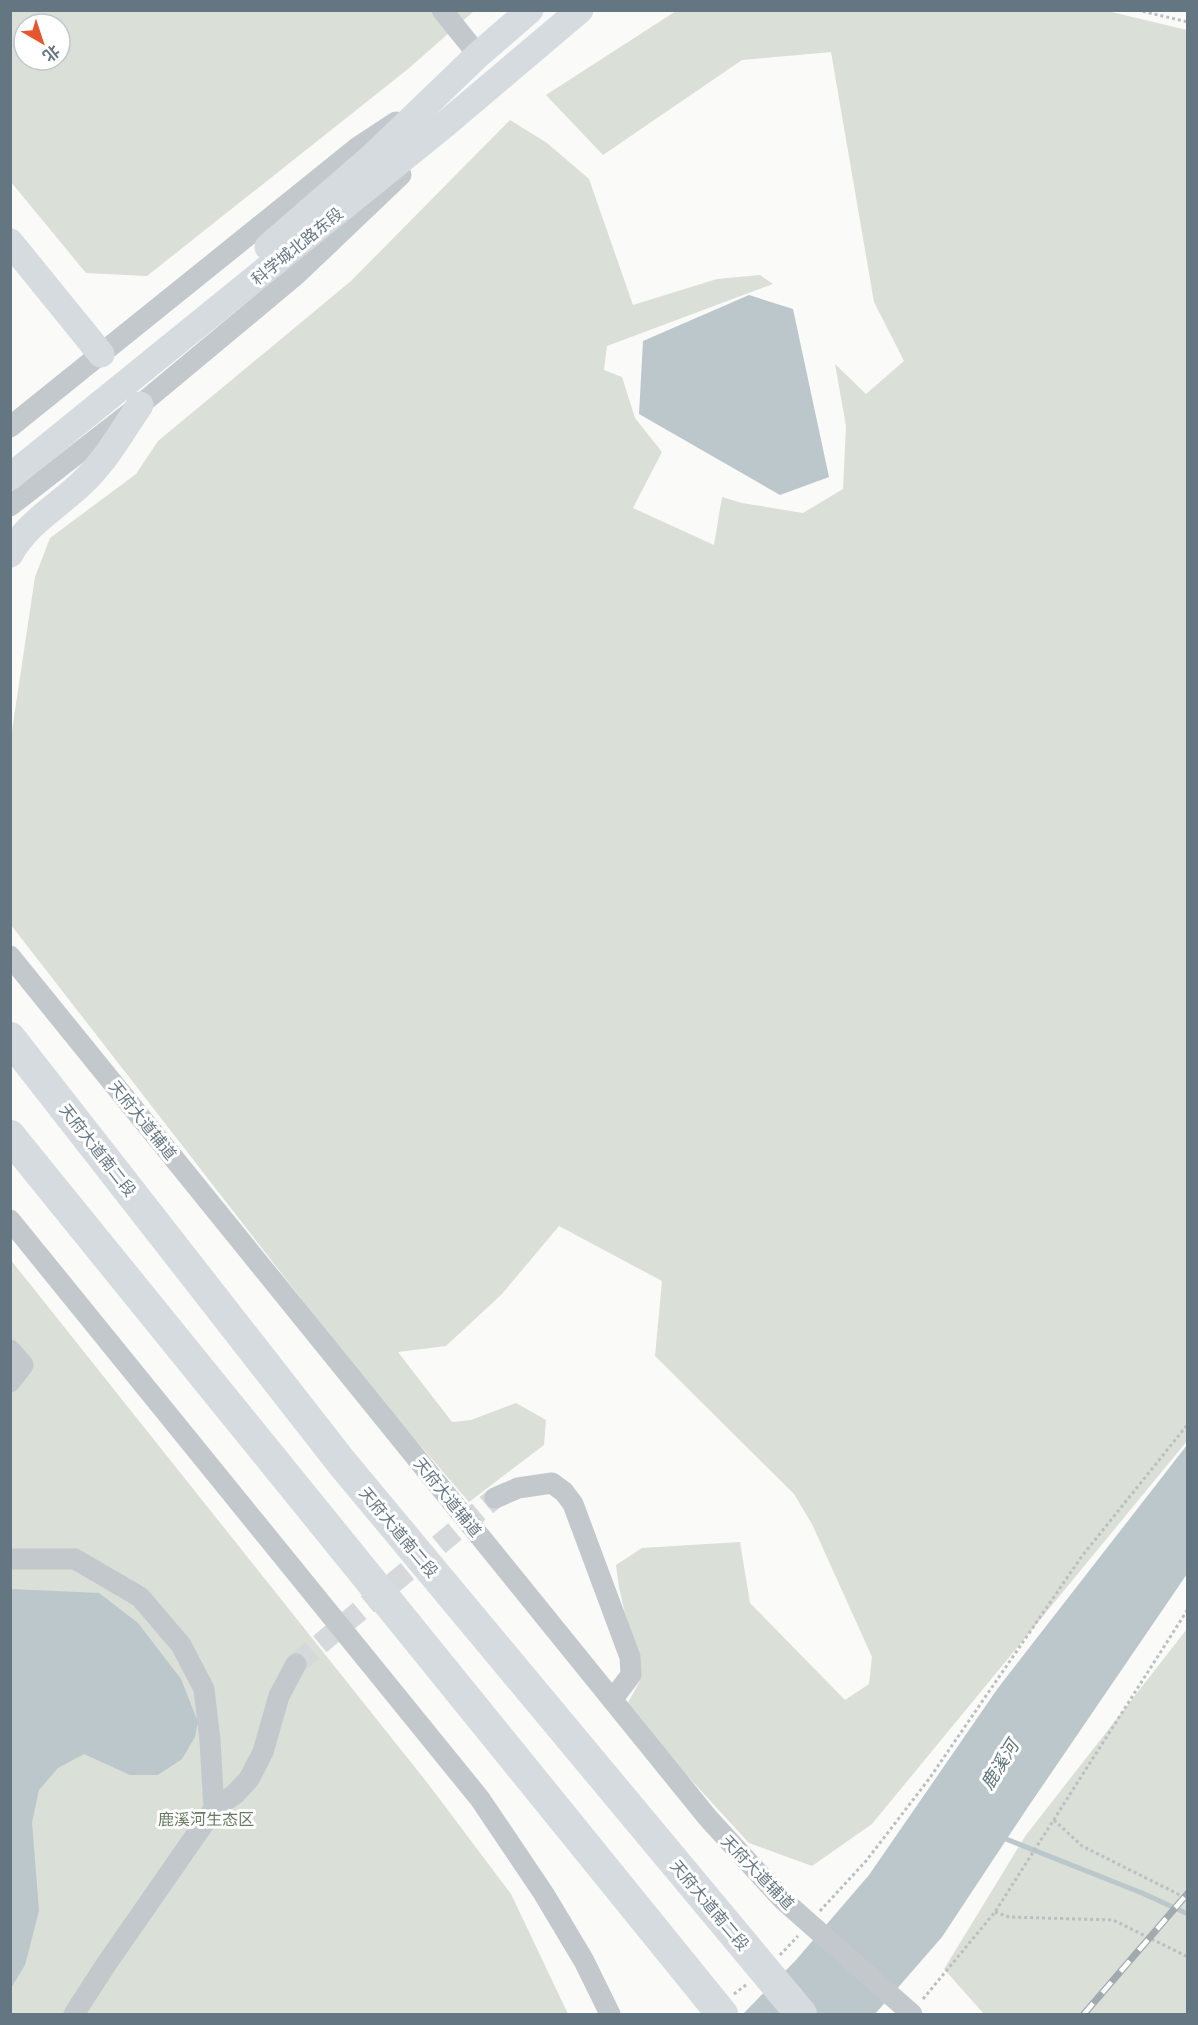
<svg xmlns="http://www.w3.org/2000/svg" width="1198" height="2025" viewBox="0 0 1198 2025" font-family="'Roboto Condensed','Noto Sans SC',sans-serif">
  <rect width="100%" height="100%" fill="#fafaf8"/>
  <path fill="#dadfd7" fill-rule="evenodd" d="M1103 10 1187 30V1441L872 1824 812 1866 749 1843 625 1708 640 1681 619 1587 616 1565 642 1548 740 1542 750 1603 845 1700 869 1684 872 1657 812 1524 794 1494 655 1356 662 1281 559 1226 502 1294 446 1346 398 1352 452 1422 471 1420 516 1403 546 1420 544 1445 469 1502 369 1386 11 925V737L35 577 50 538 136 474 158 441 351 281 510 120 547 143 589 179 633 305 717 279 760 275 773 284 607 346 604 370 622 377 635 418 662 452 633 508 714 545 722 497 742 503 803 513 843 489 846 426 835 364 866 394 904 361 874 302 831 52 742 60 603 155 546 95 676 11Z
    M10 11H474L408 69 147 276 86 273 11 182ZM24 24H60V60H24Z
    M10 1259 429 1785 511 1894 568 2014H11Z
    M1187 1629V2014H984L944 1969 1026 1835Z"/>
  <path fill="#bbc7cb" d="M749 295 793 309 829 477 780 495 639 414 643 341Z
    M1187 1445V1574L1028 1807 942 1937 875 2014H743L796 1960 869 1875 998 1688Z
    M11 1589 99 1593 138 1623 181 1679 198 1722 195 1737 182 1759 158 1775H130L84 1754 58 1768 39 1790 32 1822 39 1911 25 1965 11 1988Z"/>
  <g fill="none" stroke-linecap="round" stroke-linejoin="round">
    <path stroke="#bbc7cb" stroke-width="5" d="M1001 1837 1142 1893 1188 1914"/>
    <path stroke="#d5d9db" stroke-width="21" stroke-dasharray="21 10" stroke-linecap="butt" d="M296 1664 495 1498"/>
    <path stroke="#bbbfc2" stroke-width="3" stroke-dasharray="3 3" stroke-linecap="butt" d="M1137 10 1188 22
      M1054 1820 1082 1846 1188 1899
      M820 1911 866 1861 929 1779 1082 1556 1188 1424
      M995 1912 1009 1917 1113 1920 1188 1957
      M780 1955 798 1936
      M734 1994 746 1985
      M923 1999 995 1912 1188 1609"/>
    <path stroke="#c3c8cc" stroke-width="21" d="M442 10 478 55
      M10 427 358 147 396 122
      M10 506 140 405 296 275 401 175
      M10 956 708 1818 783 1900 912 2014
      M10 1220 480 1799 544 1894 584 1961 610 2014
      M10 1350 23 1365 10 1382
      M495 1498 518 1488 552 1483 564 1492 573 1504 630 1657 631 1675 612 1700
      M10 1559H75L140 1597 181 1645 204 1689 210 1740 214 1809
      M74 2014 105 1966 214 1809 235 1794 249 1779 263 1752 279 1696 296 1664"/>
    <path stroke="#d6dbdf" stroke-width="27" d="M10 242 101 354
      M268 247 373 156 478 55 530 10
      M10 477 443 126 580 10
      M10 554C27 523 57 507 82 483 106 461 122 431 140 405"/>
    <path stroke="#d6dbdf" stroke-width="32" d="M10 1038 342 1463 801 2014
      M10 1136 722 2014"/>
    <defs>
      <path id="rail" d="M1084 2014 1188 1893"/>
    </defs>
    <use href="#rail" stroke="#a2aab0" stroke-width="7"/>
    <use href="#rail" stroke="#fff" stroke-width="4.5" stroke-dasharray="14" stroke-linecap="butt"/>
  </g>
  <g text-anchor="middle" stroke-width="6" stroke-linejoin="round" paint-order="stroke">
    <g font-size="16" fill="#657683" stroke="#fff">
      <text transform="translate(297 246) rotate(-39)" y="6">科学城北路东段</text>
      <text transform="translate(143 1120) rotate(51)" y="6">天府大道辅道</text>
      <text transform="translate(98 1150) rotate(52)" y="6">天府大道南二段</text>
      <text transform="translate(448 1497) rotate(51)" y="6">天府大道辅道</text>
      <text transform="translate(399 1532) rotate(50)" y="6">天府大道南二段</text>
      <text transform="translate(758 1872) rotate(46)" y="6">天府大道辅道</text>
      <text transform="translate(710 1905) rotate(50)" y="6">天府大道南二段</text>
    </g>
    <g font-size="16" fill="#687a64" stroke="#fff">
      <text x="206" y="1825">鹿溪河生态区</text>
    </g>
    <g font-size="18" font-style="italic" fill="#60757c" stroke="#fff">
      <text transform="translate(1000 1765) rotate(-58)" y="6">鹿溪河</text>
    </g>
  </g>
  <rect width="1198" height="2025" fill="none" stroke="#657683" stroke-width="24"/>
  <g transform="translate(42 42) rotate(141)"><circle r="28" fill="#ffffff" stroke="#c1c8cd" stroke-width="1.5"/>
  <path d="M0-4.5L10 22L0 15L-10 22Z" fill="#e4572e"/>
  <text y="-9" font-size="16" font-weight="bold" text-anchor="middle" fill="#657683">北</text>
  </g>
</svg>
